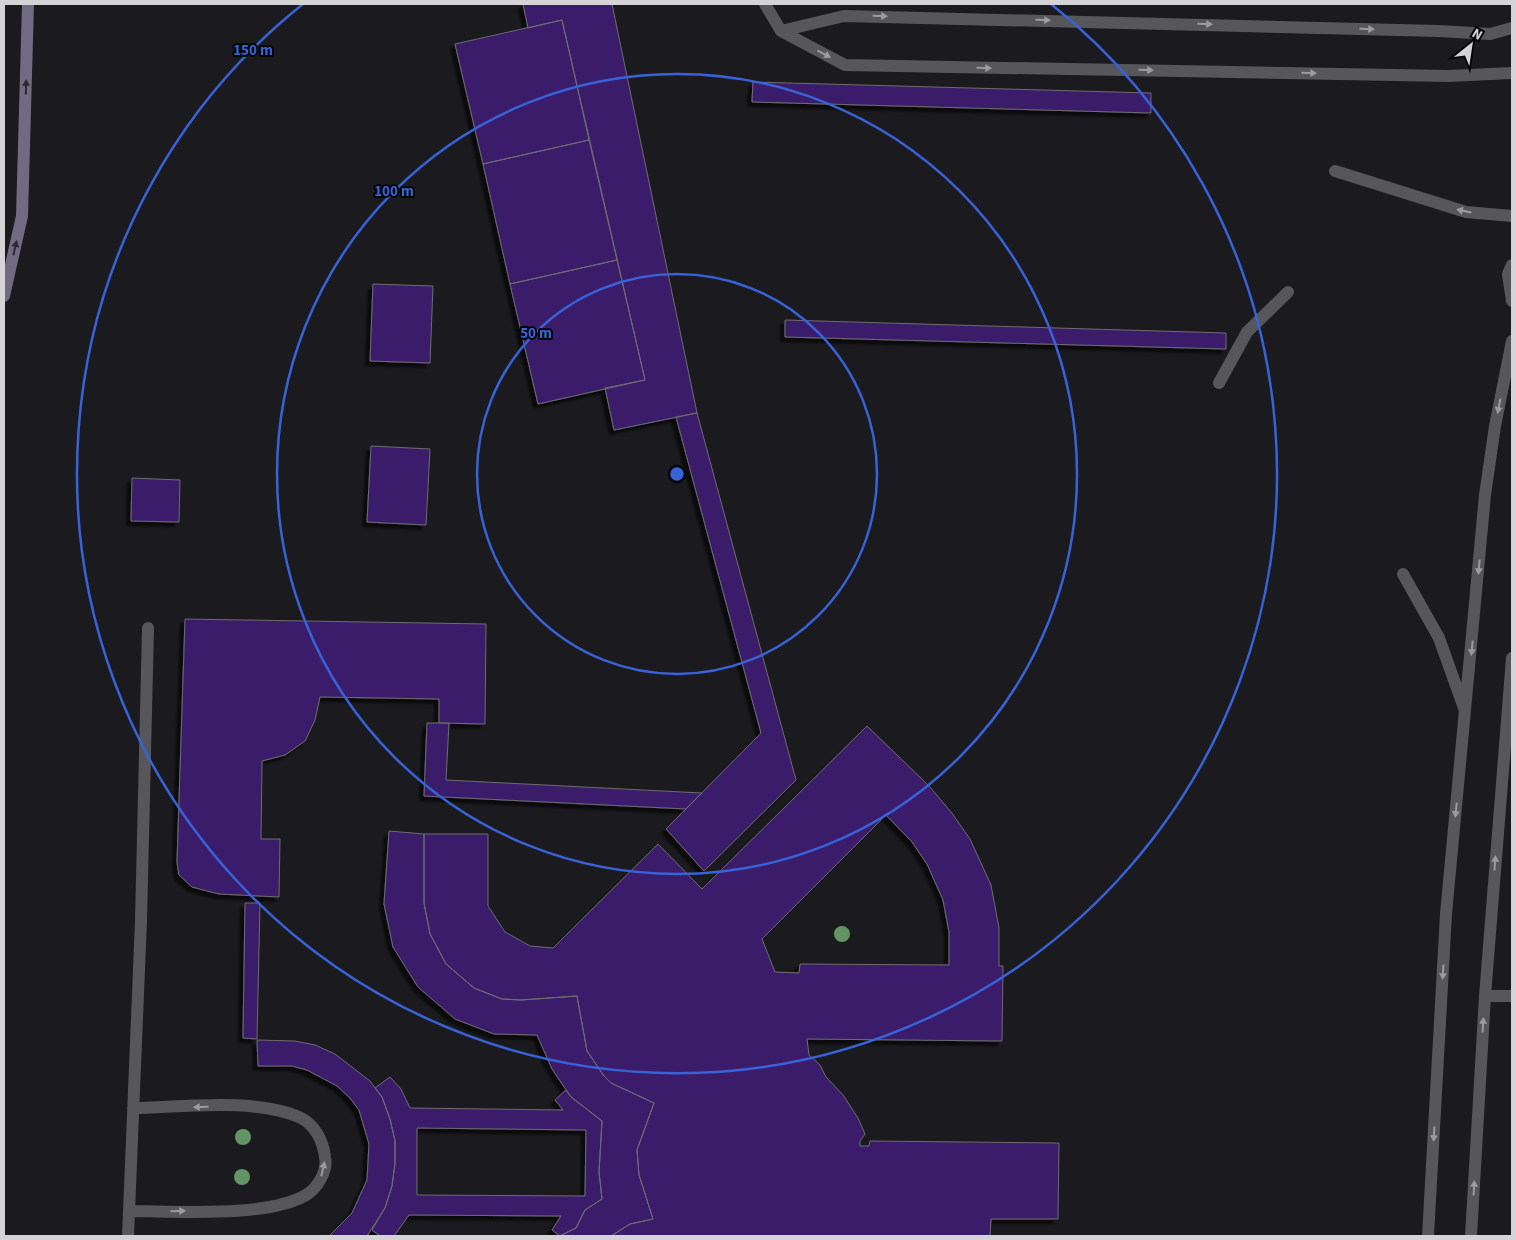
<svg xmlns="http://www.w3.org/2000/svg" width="1516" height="1240" viewBox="0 0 1516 1240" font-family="'Source Sans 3',sans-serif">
  <defs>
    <filter id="shadow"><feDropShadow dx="-4.5" dy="4.5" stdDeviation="1" flood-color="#0009"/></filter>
  </defs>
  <rect width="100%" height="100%" fill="#1b1a1e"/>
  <path fill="#3b1e6a" stroke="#6d6c70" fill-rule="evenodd" filter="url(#shadow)" d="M523 4H612L697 413 614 430 605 388 645 380 562 20 528 28Z
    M562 20 589 140 483 164 455 44Z
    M753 82 1151 93V113L752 102Z
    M589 140 617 260 510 284 483 164Z
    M617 260 645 380 538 404 510 284Z
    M373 284 433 286 430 363 370 361Z
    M785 320 1226 333V349L785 337Z
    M697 413 796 780 704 871 666 829 761 733 676 417Z
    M371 446 430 449 426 525 367 522Z
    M132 478 180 480 179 522 131 521Z
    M185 619 486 624 485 724 439 723V699L320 697 315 720 305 741 285 755 262 761 261 839H280L279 897 219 894 192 887 179 875 177 862Z
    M427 723H449L446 780 702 793 686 809 424 796Z
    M867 726 929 786 951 812 970 839 991 885 999 928V966H1003L1002 1041 807 1039 809 1055 820 1065 826 1077 843 1095 858 1118 865 1134 860 1141V1146H869L870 1141 1059 1143 1058 1219H991L990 1236H611L630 1224 653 1219 639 1175 637 1150 654 1103 611 1083 604 1076 587 1051 577 996 521 1000 502 999 474 988 446 964 430 934 424 903V834H488V906L505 932 530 946 553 948 658 844 702 889ZM886 815 912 842 927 864 943 900 949 932V965L800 964 799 973 775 972 762 939Z
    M389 831 424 834V903L430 934 446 964 474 988 502 999 521 1000 577 996 587 1051 604 1076 611 1083 654 1103 637 1150 639 1175 653 1219 630 1224 611 1236H559L576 1228 585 1210 602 1199 599 1172 602 1121 571 1097 552 1069 537 1035 494 1034 455 1019 418 987 393 947 384 904Z
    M245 903H260L257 1039 243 1038Z
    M257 1040 295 1041 315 1045 335 1054 370 1081 382 1097 390 1119 395 1141V1163L392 1186 385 1208 367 1236H329L352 1213 367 1180 369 1144 359 1110 350 1098 337 1086 307 1070 292 1066H258Z
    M390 1077 401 1089 410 1108 563 1110 555 1100 566 1090 571 1097 602 1121 599 1172 602 1199 585 1210 576 1228 560 1236 552 1230 561 1216 409 1215 394 1236H380L372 1230 385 1208 392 1186 395 1163V1141L390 1119 382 1097 375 1088ZM417 1128 586 1130 585 1196 417 1195Z"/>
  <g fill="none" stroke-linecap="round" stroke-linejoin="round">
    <path stroke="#57565a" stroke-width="12" d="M765 4 781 31 845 65 1449 76 1512 73
      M781 31 844 16 1439 31 1490 34 1512 28
      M1335 171 1466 212 1512 216
      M1512 265 1508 274 1512 301
      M1219 383 1247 332 1288 292
      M1403 574 1439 638 1464 708
      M1485 996H1512
      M129 1211C176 1211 267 1218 306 1195 318 1188 328 1170 325 1157 323 1141 315 1124 299 1117 254 1098 183 1107 133 1108
      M128 1236 141 921 148 628
      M1428 1236 1446 914 1485 495 1495 426 1512 341
      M1471 1236 1485 996 1512 658"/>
    <path stroke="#716a83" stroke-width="12" d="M4 296 22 216 28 4"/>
  </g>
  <g fill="#629563">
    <circle cx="842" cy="934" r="8"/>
    <circle cx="243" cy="1137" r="8"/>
    <circle cx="242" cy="1177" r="8"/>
  </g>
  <defs><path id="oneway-solid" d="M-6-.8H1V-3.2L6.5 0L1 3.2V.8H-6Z" transform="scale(1.25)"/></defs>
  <g fill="#9c9b9e">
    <use href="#oneway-solid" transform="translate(880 16) rotate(1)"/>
    <use href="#oneway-solid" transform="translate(1043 20) rotate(2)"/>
    <use href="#oneway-solid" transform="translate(1205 24) rotate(2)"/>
    <use href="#oneway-solid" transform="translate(1367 29) rotate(2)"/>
    <use href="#oneway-solid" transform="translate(824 54) rotate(28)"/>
    <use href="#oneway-solid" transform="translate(984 68) rotate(1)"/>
    <use href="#oneway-solid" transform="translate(1146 70) rotate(1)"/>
    <use href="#oneway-solid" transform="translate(1309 73) rotate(1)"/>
    <use href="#oneway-solid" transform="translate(1464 211) rotate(-168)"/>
    <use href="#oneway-solid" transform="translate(1499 406) rotate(101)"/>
    <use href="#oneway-solid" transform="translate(1479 567) rotate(95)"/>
    <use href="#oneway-solid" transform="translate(1472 648) rotate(95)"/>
    <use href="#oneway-solid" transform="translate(1456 810) rotate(96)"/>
    <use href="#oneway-solid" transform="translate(1495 863) rotate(-86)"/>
    <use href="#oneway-solid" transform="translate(1443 972) rotate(93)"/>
    <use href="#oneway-solid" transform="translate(1483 1025) rotate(-87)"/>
    <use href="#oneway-solid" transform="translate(201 1107) rotate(179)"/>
    <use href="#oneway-solid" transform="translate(1434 1134) rotate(93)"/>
    <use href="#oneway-solid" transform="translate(323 1169) rotate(-77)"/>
    <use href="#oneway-solid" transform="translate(1474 1188) rotate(-87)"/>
    <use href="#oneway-solid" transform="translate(178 1211) rotate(-1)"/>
  </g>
  <g fill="#2b2932">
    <use href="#oneway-solid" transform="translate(26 87) rotate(-89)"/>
    <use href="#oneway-solid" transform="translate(15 248) rotate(-77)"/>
  </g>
  <g fill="none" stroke="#3862d8" stroke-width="2.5">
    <circle cx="677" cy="474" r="200"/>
    <circle cx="677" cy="474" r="400"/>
    <path d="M1051 4A600 600 0 1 1 303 4"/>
  </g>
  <circle cx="677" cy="474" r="8" fill="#3862d8" stroke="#060607" stroke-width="2.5"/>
  <g font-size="15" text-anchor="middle" font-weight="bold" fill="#3862d8" stroke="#060607" stroke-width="4" stroke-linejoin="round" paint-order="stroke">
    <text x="253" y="55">150 m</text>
    <text x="394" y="196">100 m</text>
    <text x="536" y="338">50 m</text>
  </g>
  <rect width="1516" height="1240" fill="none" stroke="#d4d4d6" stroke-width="10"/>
  <g transform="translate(1471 45) rotate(30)" stroke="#060607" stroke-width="4" paint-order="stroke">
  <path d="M0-4L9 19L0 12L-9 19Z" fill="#d4d4d6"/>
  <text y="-8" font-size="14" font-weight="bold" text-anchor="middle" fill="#d4d4d6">N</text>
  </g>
</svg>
